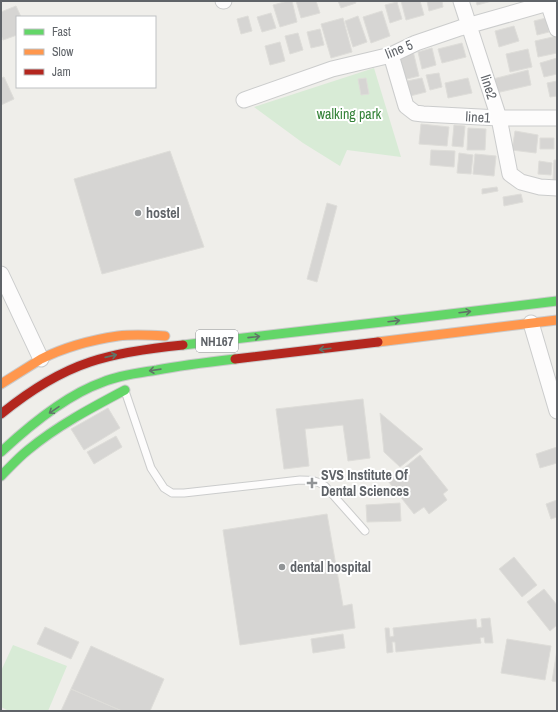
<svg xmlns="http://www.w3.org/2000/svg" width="558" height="712" viewBox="0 0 558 712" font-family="'Archivo Narrow',sans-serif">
  <rect width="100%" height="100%" fill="#efeeea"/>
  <path fill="#d8ebd6" d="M374 68 401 157 347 150 340 166 303 143 254 107Z
    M13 645 67 666 48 711H9L1 707V671Z"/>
  <path fill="#d6d5d3" stroke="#deddd9" d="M288 1H292L297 22 280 27 273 5Z
    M296 1H316L320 13 301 18Z
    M338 1H355L356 3 341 8Z
    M401 1H420L424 15 406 20Z
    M427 1H442L443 7 429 11Z
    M476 1H492L477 5Z
    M397 2 402 19 390 23 385 5Z
    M16 6 21 17H17V35L3 40 1 35V12Z
    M382 11 390 36 371 43 363 17Z
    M271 13 276 28 262 32 257 17Z
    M248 16 252 31 241 34 237 19Z
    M358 16 367 42 353 47 345 21Z
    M343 18 352 52 331 58 321 24Z
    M546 18 549 32 537 35 534 21Z
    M514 26 519 41 499 47 495 31Z
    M320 29 324 45 311 48 307 32Z
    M298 33 303 50 290 54 285 36Z
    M557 36V53L538 57 535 41Z
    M280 42 285 61 270 65 265 46Z
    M462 43 466 57 442 63 438 49Z
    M432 48 436 65 422 69 418 52Z
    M528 49 532 67 510 72 506 54Z
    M413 51 419 76 399 81 393 56Z
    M557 58V74L544 77 540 63Z
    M528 70 531 85 496 93 493 79Z
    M439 73 442 87 430 90 426 75Z
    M4 77 14 99 1 105V78Z
    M366 78 369 94 361 95 358 79Z
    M422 78 426 92 410 96 407 81Z
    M468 78 472 93 448 98 445 83Z
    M557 81V96L550 97 547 83Z
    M421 124 449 127 447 146 419 144Z
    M454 125 465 126 463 147 452 146Z
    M468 128 486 129 485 150H467Z
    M515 131 538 135 536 153 512 150Z
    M540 138H554V149H540Z
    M431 150 455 151 454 167 430 165Z
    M170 151 204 247 102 274 74 179Z
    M459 153 473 155 471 174 457 173Z
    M475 154 496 156 494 176 473 174Z
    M554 160H557V181H553Z
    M539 161 552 163 551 175 538 174Z
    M497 187 498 191 482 194V189Z
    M521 194 523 202 504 206 503 197Z
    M327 203 337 206 317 282 307 279Z
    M363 399 370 458 348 461 343 425 305 429 309 466 284 469 276 409Z
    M108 408 120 428 84 450 71 429Z
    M380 413 423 449 400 467 384 452Z
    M116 436 122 447 94 464 87 452Z
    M557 447V463L540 468 536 454Z
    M420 455 448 490 443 494 447 500 429 514 424 507 414 514 388 481Z
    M557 500V517L551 519 546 504Z
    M400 503 401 521 367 522 366 505Z
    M327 514 343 606 352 604 355 628 240 645 223 530Z
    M514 557 537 585 522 597 499 569Z
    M544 589 557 605V625L550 631 527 602Z
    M490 618 493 643H485L484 637 480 638 481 643 396 652 395 642H392L393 652 387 653 385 628H389L390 637 394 636 393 628 476 619 477 628 482 627 481 619Z
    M45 627 79 642 71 659 37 644Z
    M343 634 345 648 313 653 311 639Z
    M507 639 551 646 545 680 501 673Z
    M91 646 164 679 150 711H122L71 689Z
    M557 650V682L552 681Z
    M71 689 122 711H61Z"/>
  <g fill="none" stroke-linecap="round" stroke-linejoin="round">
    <defs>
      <path id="lane" d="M125 391 151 468 164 488 172 493H184L300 480C311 480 316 480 325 486L365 531"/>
      <path id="street" d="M223 1H224
        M461 1 499 118H557
        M548 3 557 29
        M391 55 406 106 415 113 423 114 499 118 510 174 521 182 540 187 557 188
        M244 100 332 69 391 55 416 43 460 28 555 1
        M1 274 41 359
        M531 323 557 411"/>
      <path id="fast" d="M183 345 417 318 557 301
        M1 452C30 425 66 395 103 382 120 375 139 373 157 370 183 365 209 362 235 359
        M1 476C10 467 18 458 28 450 57 426 91 408 125 390"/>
      <path id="slow" d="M378 342 557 320
        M41 359C65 347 91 340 118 336 134 334 150 335 165 336
        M1 384 41 359"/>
      <path id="jam" d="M235 359 378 342
        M1 414C28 392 57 373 90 362 120 352 152 348 183 345"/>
    </defs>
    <use href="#lane" stroke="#cbcccc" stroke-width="9"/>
    <use href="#street" stroke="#cbcccc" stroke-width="17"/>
    <use href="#fast" stroke="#cacacb" stroke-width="11"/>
    <use href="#slow" stroke="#cacacb" stroke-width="11"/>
    <use href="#jam" stroke="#cacacb" stroke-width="11"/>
    <use href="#lane" stroke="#fdfcfc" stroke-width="7"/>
    <use href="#street" stroke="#fdfcfc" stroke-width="15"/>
    <use href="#fast" stroke="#63d668" stroke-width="9"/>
    <use href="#slow" stroke="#ff974d" stroke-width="9"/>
    <use href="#jam" stroke="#b3261e" stroke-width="9"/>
  </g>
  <defs><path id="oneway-shaft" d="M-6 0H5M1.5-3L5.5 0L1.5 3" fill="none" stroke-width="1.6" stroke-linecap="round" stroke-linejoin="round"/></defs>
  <g stroke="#607468">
    <use href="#oneway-shaft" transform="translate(465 312) rotate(-7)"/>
    <use href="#oneway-shaft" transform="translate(394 321) rotate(-7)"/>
    <use href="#oneway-shaft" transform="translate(254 337) rotate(-6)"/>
    <use href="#oneway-shaft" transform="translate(325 349) rotate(173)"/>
    <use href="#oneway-shaft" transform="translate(111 356) rotate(-13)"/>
    <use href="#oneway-shaft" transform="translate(155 370) rotate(172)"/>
    <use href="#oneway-shaft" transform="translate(54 410) rotate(146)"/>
  </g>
  <g fill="#919496" stroke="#fff" stroke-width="1.5">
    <circle cx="138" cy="213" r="4"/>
    <path d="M310 477h4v4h4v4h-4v4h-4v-4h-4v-4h4z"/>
    <circle cx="282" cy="567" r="4"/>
  </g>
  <g text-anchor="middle" stroke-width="4" stroke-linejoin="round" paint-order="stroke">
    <rect fill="#fff" stroke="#8f9295" stroke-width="1" x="196" y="330" width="42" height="22" rx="3"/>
    <g font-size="13" font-weight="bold" fill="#5f6368">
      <text x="217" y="346">NH167</text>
    </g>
    <g font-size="14" fill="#5f6368" stroke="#fff">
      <text transform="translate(399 49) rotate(-22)" y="5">line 5</text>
      <text transform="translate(489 87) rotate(72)" y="5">line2</text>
      <text transform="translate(478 117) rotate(3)" y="5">line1</text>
    </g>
    <g font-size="14" fill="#348238" stroke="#fff">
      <text x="349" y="119">walking park</text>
    </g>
    <g font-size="14" font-weight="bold" fill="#5f6368" stroke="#fff" text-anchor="start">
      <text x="146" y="218">hostel</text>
      <text x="321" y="480">SVS Institute Of<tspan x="321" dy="16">Dental Sciences</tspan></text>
      <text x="290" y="572">dental hospital</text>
    </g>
  </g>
  <rect width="558" height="712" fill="none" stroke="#5f6368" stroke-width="4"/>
  <rect x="16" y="16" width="140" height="72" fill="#ffffff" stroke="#bfc1c3"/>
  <rect x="24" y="29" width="20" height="6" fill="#63d668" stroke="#bfc1c3"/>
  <text x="52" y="36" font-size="12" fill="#5f6368">Fast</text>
  <rect x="24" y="49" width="20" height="6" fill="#ff974d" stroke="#bfc1c3"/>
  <text x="52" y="56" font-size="12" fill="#5f6368">Slow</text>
  <rect x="24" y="69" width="20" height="6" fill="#b3261e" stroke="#bfc1c3"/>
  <text x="52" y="76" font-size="12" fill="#5f6368">Jam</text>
</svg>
